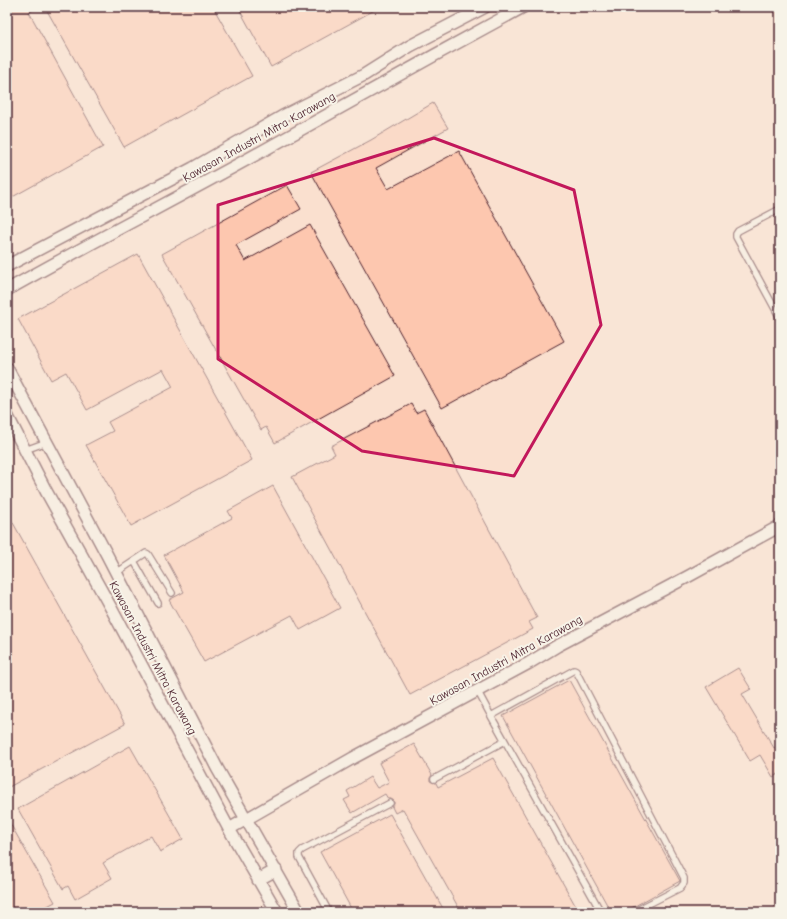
<svg xmlns="http://www.w3.org/2000/svg" width="787" height="919" viewBox="0 0 787 919" font-family="'Comic Neue',sans-serif">
  <rect width="100%" height="100%" fill="#f8eadd"/>
  <filter id="ink" filterUnits="userSpaceOnUse"><feTurbulence type="fractalNoise" baseFrequency=".025" numOctaves="2"/><feDisplacementMap in="SourceGraphic" scale="8" xChannelSelector="R" yChannelSelector="G"/><feConvolveMatrix kernelMatrix="1 2 1 2 8 2 1 2 1" color-interpolation-filters="sRGB"/></filter>
  <g filter="url(#ink)">
    <path fill="#fae0cf" d="M7 7H780V912H7Z"/>
    <path fill="#fdc7af" stroke="#4a1f2b" d="M7 7H39L29 12 103 147 7 200Z
      M45 7H213L252 76 124 147Z
      M238 7H380L271 67Z
      M433 103 448 128 376 168 388 189 459 151 564 341 442 408 311 172 371 140Z
      M287 185 301 209 236 245 245 261 310 225 395 376 275 443 266 427 261 430 162 254Z
      M138 254 252 460 131 526 86 445 113 431 108 422 173 387 163 369 87 410 66 372 51 380 18 319Z
      M411 404 416 413 424 409 537 618 529 622 533 629 410 695 292 477 335 454 331 446Z
      M273 486 340 608 300 630 292 615 204 662 169 600 184 592 164 555 232 518 228 511Z
      M7 512 125 724 7 788Z
      M738 668 751 689 742 694 774 748 780 745V773L773 777 760 755 750 761 706 687Z
      M569 680 680 881 624 912H611L503 716Z
      M414 744 432 775 430 778V781L436 783 438 787 493 758 579 912H461L403 809 395 813 392 807 394 804V801L391 799H388L385 794 352 813 344 800 350 797 347 791 370 777 377 788 389 782 379 763Z
      M130 746 183 839 160 852 151 836 103 863 112 878 75 899 68 886 63 889 18 809Z
      M390 814 445 912H353L320 852Z
      M7 818 55 902 36 912H7Z"/>
    <g fill="none" stroke-linecap="round" stroke-linejoin="round">
      <defs>
        <path id="lane" d="M780 209 738 231 736 234V237L780 318
          M25 450 47 442
          M134 561 158 603
          M116 573 146 553 148 554 172 593
          M477 690 491 716 601 912
          M491 716 574 670 576 671 684 878V883L680 888 633 912
          M434 779 505 741
          M329 912 299 857V853L302 850 390 803"/>
        <path id="street" d="M7 266 193 168 283 116 364 75 410 46 485 7
          M7 290C95 240 186 194 275 144 357 98 440 52 523 7
          M7 368 107 555 217 768 299 912
          M7 415 46 491 111 608 229 829 277 912
          M229 829 353 758 529 663 557 646 689 576 780 526
          M258 880 276 870"/>
      </defs>
      <use href="#lane" stroke="#4a1f2b" stroke-width="8"/>
      <use href="#street" stroke="#4a1f2b" stroke-width="14"/>
      <use href="#lane" stroke="#f7f3e8" stroke-width="5.5"/>
      <use href="#street" stroke="#f7f3e8" stroke-width="11"/>
    </g>
  </g>
  <path d="M0 0H787V919H0ZM434 138 574 190 601 325 514 476 362 451 218 359V205Z" fill="#f8eadd" fill-opacity=".55" fill-rule="evenodd"/>
  <path fill="none" stroke="#c2185b" stroke-width="3" stroke-linejoin="round" d="M434 138 574 190 601 325 514 476 362 451 218 359V205Z"/>
  <g text-anchor="middle" stroke-width="4" stroke-linejoin="round" paint-order="stroke">
    <g font-size="12" fill="#4a1f2b" stroke="#f7f3e8">
      <text transform="translate(259 137) rotate(-29)" y="4">Kawasan Industri Mitra Karawang</text>
      <text transform="translate(153 658) rotate(62)" y="4">Kawasan Industri Mitra Karawang</text>
      <text transform="translate(506 660) rotate(-29)" y="4">Kawasan Industri Mitra Karawang</text>
    </g>
  </g>
  <rect width="787" height="919" fill="none" stroke="#f7f3e8" stroke-width="24"/>
  <rect x="12" y="12" width="763" height="895" fill="none" stroke="#4a1f2b" stroke-width="1.5" filter="url(#ink)"/>
</svg>
